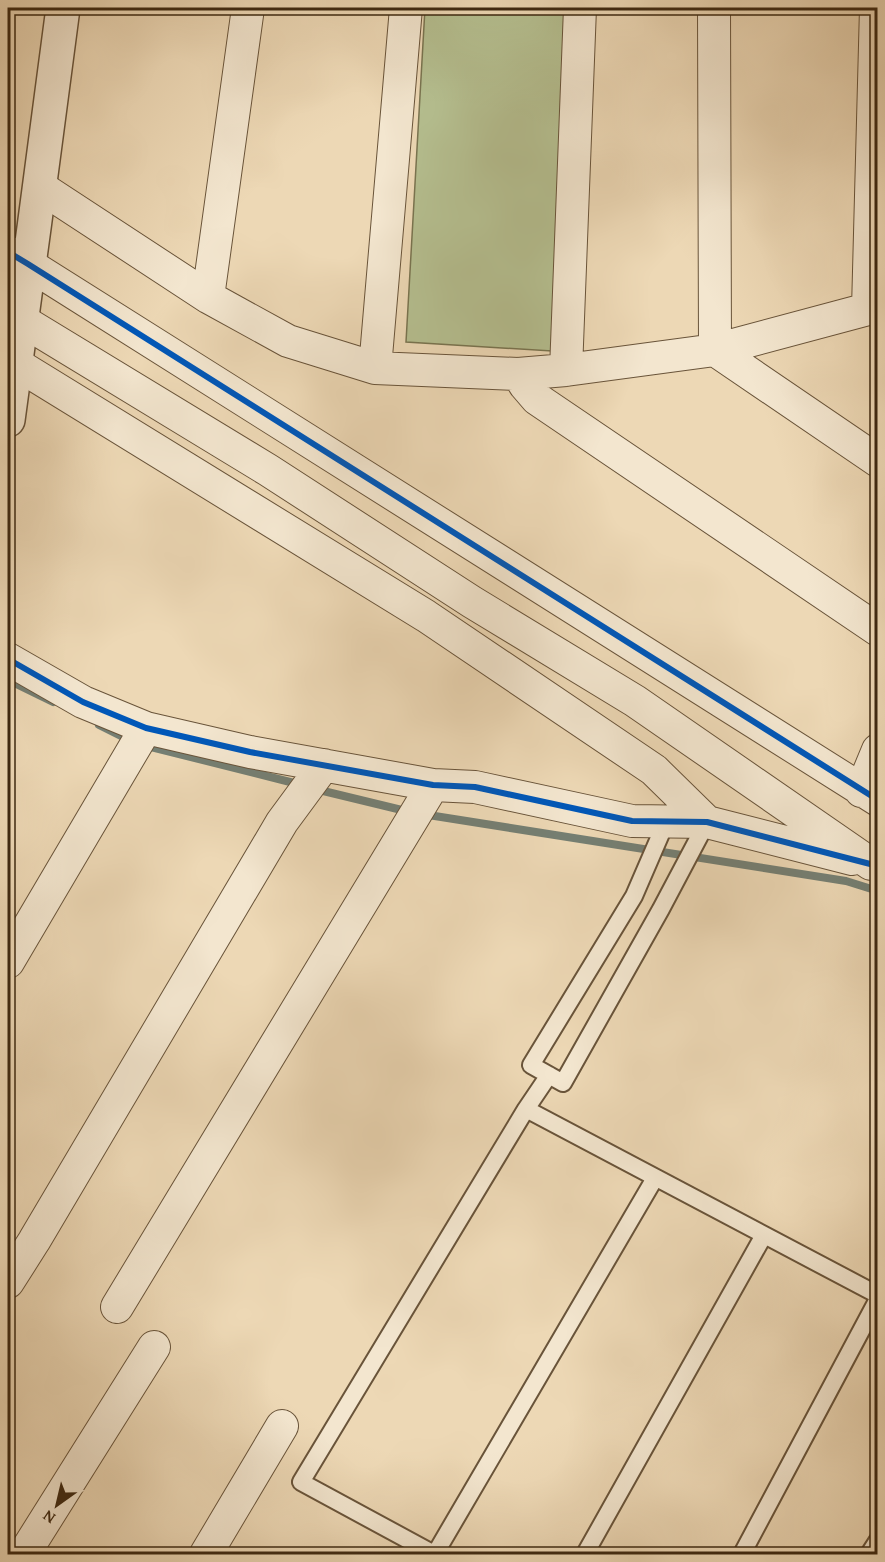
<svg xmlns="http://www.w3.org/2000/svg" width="885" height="1562" viewBox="0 0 885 1562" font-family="'Gentium Book Plus',serif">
  <rect width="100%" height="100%" fill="#edd8b5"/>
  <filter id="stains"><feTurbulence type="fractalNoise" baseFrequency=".00333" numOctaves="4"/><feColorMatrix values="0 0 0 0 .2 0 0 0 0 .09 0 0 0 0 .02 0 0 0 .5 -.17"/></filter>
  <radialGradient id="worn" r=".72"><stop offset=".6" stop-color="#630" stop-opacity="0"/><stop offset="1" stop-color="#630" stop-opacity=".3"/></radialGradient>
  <path fill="#b5bf90" stroke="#797450" stroke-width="1.5" d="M425 8 565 9 552 351 406 342Z"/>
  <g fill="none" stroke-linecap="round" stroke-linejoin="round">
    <path stroke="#757f73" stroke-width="8" d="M8 680 53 702
      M99 725 131 741
      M143 745 302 785
      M315 789 410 812
      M422 814 846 881 878 891"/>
    <defs>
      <path id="service" d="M666 822 634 896 531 1065 563 1083 661 909 707 822
        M526 1109 878 1295
        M434 1554 301 1482 526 1109 549 1075
        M435 1554 655 1178
        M585 1554 764 1235
        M742 1554 878 1299
        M869 1554 878 1540"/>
      <path id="minor" d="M714 8 715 350
        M40 187 208 297 288 341 375 368 518 374 566 370 715 350 868 309 878 307
        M8 252 28 264 878 800
        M208 297 248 8
        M868 309 876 8
        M8 312 268 470 472 602 635 701 871 864
        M715 350 878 461
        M8 359 426 616 654 770 707 822
        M375 368 406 8
        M566 370 580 8
        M518 374 525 385 537 399 878 630
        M8 659 83 702 146 728 250 752 433 785 475 787 632 821 707 822 852 859
        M861 791 878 750
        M8 962 146 728
        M8 1282 34 1241 282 822 324 765
        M117 1307 433 785
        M24 1554 154 1347
        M206 1554 282 1426"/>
      <path id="tertiary" d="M8 420C26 283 46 145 63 8"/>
    </defs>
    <use href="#service" stroke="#69543a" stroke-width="20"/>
    <use href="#minor" stroke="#69543a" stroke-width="34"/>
    <use href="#tertiary" stroke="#69543a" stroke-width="36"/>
    <use href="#service" stroke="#f3e6cf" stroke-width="16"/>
    <use href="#minor" stroke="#f3e6cf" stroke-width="32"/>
    <use href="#tertiary" stroke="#f3e6cf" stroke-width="33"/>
    <defs>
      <path id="cycleway" d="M8 252 28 264 878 800
        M8 659 83 702 146 728 250 752 433 785 475 787 632 821 707 822 878 866"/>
    </defs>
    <use href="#cycleway" stroke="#f3e6cf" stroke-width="10"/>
    <use href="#cycleway" stroke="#0057b8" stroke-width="6"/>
  </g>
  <rect width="885" height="1562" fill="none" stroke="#edd8b5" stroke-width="30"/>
  <rect x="9" y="9" width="867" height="1544" fill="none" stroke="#3d2811" stroke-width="3"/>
  <rect x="15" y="15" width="855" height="1532" fill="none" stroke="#3d2811" stroke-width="1.5"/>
  <g transform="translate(57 1505) rotate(214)" stroke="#f3e6cf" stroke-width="4.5" paint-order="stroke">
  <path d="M0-4.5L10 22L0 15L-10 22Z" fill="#3d2811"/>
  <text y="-9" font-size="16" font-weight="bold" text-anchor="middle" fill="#3d2811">N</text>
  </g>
  <rect width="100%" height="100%" filter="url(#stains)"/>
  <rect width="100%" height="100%" fill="url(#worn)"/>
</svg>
